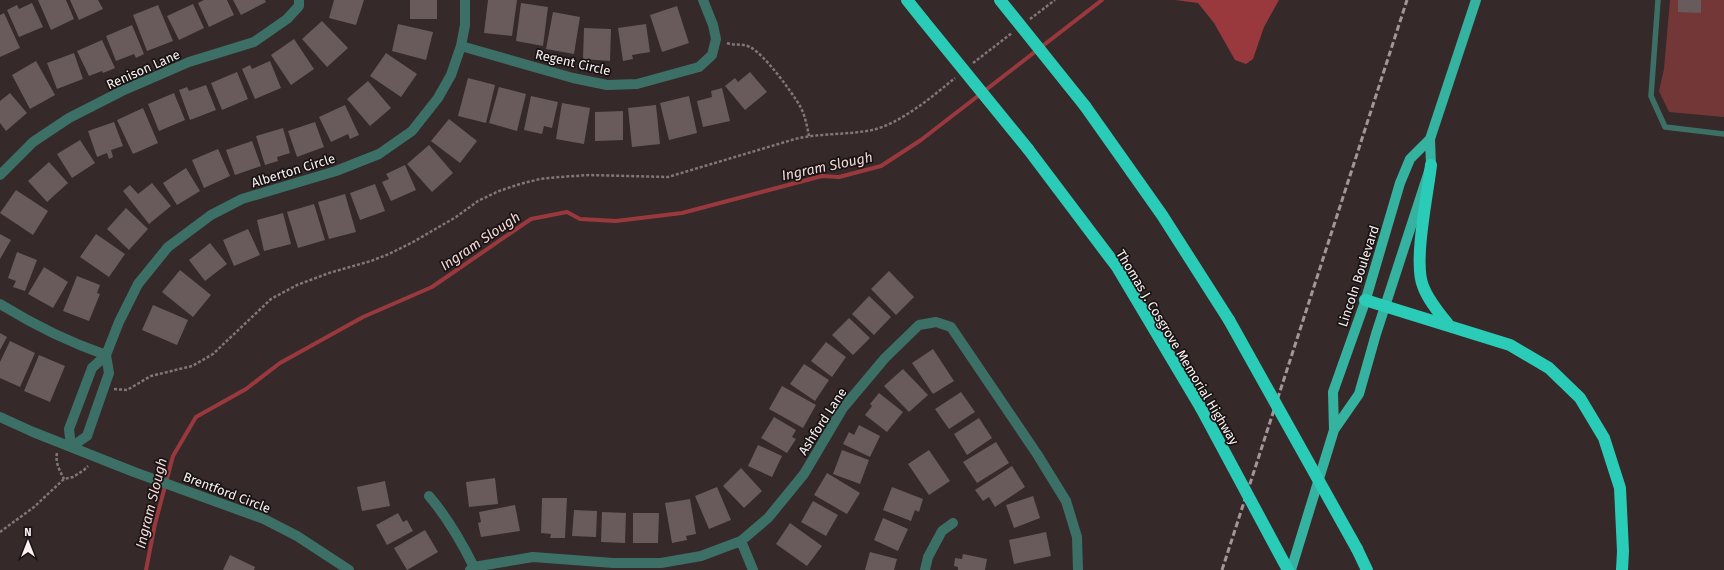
<svg xmlns="http://www.w3.org/2000/svg" width="1724" height="570" viewBox="0 0 1724 570" font-family="'Fira Sans',sans-serif">
  <rect width="100%" height="100%" fill="#352929"/>
  <path fill="#743738" d="M1670 0H1724V117L1669 112 1659 91 1664 69Z"/>
  <path fill="#99393d" d="M1175 0H1279L1264 27 1253 59 1246 64 1235 60 1214 23 1198 3Z"/>
  <g fill="none" stroke-linecap="round" stroke-linejoin="round">
    <path stroke="#99393d" stroke-width="4" d="M146 570 155 524 173 456 196 417 246 389 280 363 363 317 432 287 531 219 567 212 580 219 616 221 682 213 822 176 839 177 881 166 921 140 1102 0"/>
  </g>
  <path fill="#695b5b" d="M38 0H66L74 19 51 30Z
    M70 0H98L103 9 79 20Z
    M204 0H227L234 15 209 27 198 3Z
    M233 0H265L266 2 241 15Z
    M334 0H364L356 25 329 18Z
    M410 0H437V19H410Z
    M488 0H517L512 36 484 33Z
    M1678 0H1701V13L1678 12Z
    M32 3 43 27 19 37 7 10 17 5 19 9Z
    M521 3 548 7 543 46 516 41Z
    M193 4 204 28 179 40 167 16Z
    M158 5 173 41 147 51 133 15Z
    M677 6 689 43 662 52 650 15Z
    M553 12 580 17 574 54 546 49Z
    M4 13 20 48 0 57V15Z
    M322 21 348 48 327 67 302 39Z
    M398 24 433 32 426 60 392 51Z
    M646 24 650 52 632 55 633 59 623 61 618 28Z
    M132 25 144 54 136 58 134 54 116 61 106 36Z
    M584 28 611 29 610 61 583 59Z
    M294 39 314 69 291 85 271 55Z
    M102 40 115 68 103 73 102 71 89 76 77 51Z
    M74 53 83 79 57 89 47 63Z
    M386 53 417 74 401 97 370 76Z
    M36 61 55 95 30 109 12 75Z
    M270 61 281 88 255 99 242 69 250 65 252 69Z
    M237 72 248 99 222 110 211 83Z
    M750 72 767 92 745 110 725 86 735 78 738 82Z
    M468 78 495 85 486 123 458 116Z
    M368 81 391 108 370 126 347 99Z
    M206 85 216 110 190 120 179 90 187 87 189 91Z
    M499 87 526 94 517 131 489 123Z
    M722 88 730 121 703 127 697 101 712 97 711 91Z
    M10 93 27 113 6 131 0 123V101Z
    M174 93 185 120 159 131 148 104Z
    M531 96 558 102 552 128 544 126 542 134 524 130Z
    M689 96 697 133 669 140 660 103Z
    M562 103 590 108 584 144 556 139Z
    M345 105 359 135 350 139 348 134 331 142 319 117Z
    M656 105 660 144 632 147 628 108Z
    M143 108 158 143 133 154 117 120Z
    M623 111V140L595 141V112Z
    M449 119 477 141 460 163 431 141Z
    M114 122 123 146 111 150 113 157 109 159 107 153 97 157 88 131Z
    M315 122 324 147 297 157 288 131Z
    M283 128 290 153 277 157 278 161 265 165 256 136Z
    M80 140 95 163 72 178 57 154Z
    M252 141 261 166 235 175 226 150Z
    M429 145 453 173 432 192 407 164Z
    M218 149 230 176 204 188 192 160Z
    M49 162 68 183 47 202 28 181Z
    M405 165 416 190 391 201 382 182 389 179 386 174Z
    M186 168 200 191 177 205 163 183Z
    M152 183 171 206 149 224 123 191 130 185 138 194Z
    M375 184 385 211 360 220 350 193Z
    M16 190 48 211 33 235 0 213Z
    M345 194 356 232 329 239 318 202Z
    M314 204 325 240 298 248 287 212Z
    M126 208 148 229 129 250 107 229Z
    M283 213 291 244 264 251 257 220Z
    M248 229 260 255 234 266 223 240Z
    M0 234 11 240 0 259Z
    M96 234 125 254 109 277 80 257Z
    M210 243 227 264 205 281 189 260Z
    M17 252 37 260 25 291 13 287 16 281 8 278Z
    M44 267 68 282 53 308 28 294Z
    M180 270 211 295 193 317 162 292Z
    M889 271 914 297 896 315 871 289Z
    M77 276 100 285 97 293 100 294 89 321 63 311Z
    M869 296 891 317 874 335 852 314Z
    M153 305 188 320 177 345 142 330Z
    M849 318 870 338 853 355 832 335Z
    M0 333 7 337 0 350Z
    M10 341 35 353 20 387 0 378V362Z
    M826 342 846 357 832 377 811 361Z
    M933 349 954 381 933 394 912 363Z
    M39 355 65 366 50 402 24 391Z
    M804 364 829 380 815 401 790 384Z
    M903 369 928 395 909 412 884 386Z
    M782 386 816 405 803 428 769 409Z
    M961 392 975 412 949 429 935 409Z
    M879 393 903 412 887 432 865 415 872 406 870 404Z
    M774 417 796 430 792 437 796 439 787 453 761 438Z
    M979 418 992 438 967 455 954 434Z
    M859 425 880 436 870 457 843 444 849 432 854 435Z
    M996 442 1009 463 977 483 963 462Z
    M758 445 782 456 772 477 748 466Z
    M842 450 869 460 860 484 833 474Z
    M929 450 950 481 929 495 908 464Z
    M1012 466 1025 487 995 507 989 497 983 501 975 490Z
    M741 468 762 491 744 508 723 486Z
    M827 473 860 493 847 514 814 495Z
    M495 478 498 504 469 507 466 482Z
    M385 481 390 506 362 511 357 487Z
    M717 487 731 520 709 529 695 496Z
    M892 487 923 499 919 512 915 510 911 521 883 510Z
    M1033 496 1040 518 1014 528 1006 505Z
    M542 498H567L565 538H550L551 534 541 533Z
    M690 499 696 534 686 536 687 540 672 543 665 503Z
    M813 501 838 515 826 536 801 522Z
    M515 505 520 531 481 537 478 523 481 522 479 512Z
    M574 510 597 511 596 537 572 536Z
    M602 512 626 513 625 543 601 542Z
    M398 513 403 522 407 520 413 531 387 545 376 525Z
    M633 513H659L658 543H633Z
    M883 518 908 529 898 551 874 540Z
    M790 523 822 546 807 566 776 544Z
    M425 530 438 552 407 570 394 548Z
    M1046 532 1051 556 1014 564 1009 540Z
    M870 552 897 559 894 570H865Z
    M963 554 987 559 985 570H958V567L954 566 955 558 962 559Z
    M230 555 255 567 254 570H223Z"/>
  <g fill="none" stroke-linecap="round" stroke-linejoin="round">
    <path stroke="#827777" stroke-width="2.5" stroke-dasharray="3 2" stroke-linecap="butt" d="M1030 19 1055 0
      M727 43C735 46 742 43 750 47 765 55 791 91 800 106 805 115 807 126 809 136
      M973 63 1012 33
      M114 389 127 390 151 376 192 366 201 361 213 354 271 299 297 285 329 273 371 261 389 254 413 242 456 217 478 201 499 191 520 184 540 179 560 177 589 175 668 177 795 139C820 133 847 135 872 130 900 124 933 96 955 78
      M57 453C55 463 60 471 64 479
      M0 532 34 507 64 479 73 477 84 470 88 466"/>
    <path stroke="#3c7067" stroke-width="5.5" d="M1658 0 1651 96 1665 127 1724 134"/>
    <path stroke="#3c7067" stroke-width="10" d="M461 46 573 78 607 85 637 84 699 67 712 55 716 39 713 25 703 0
      M0 175 33 142 69 118 122 91 189 62 254 42 287 19 299 6V0
      M0 304C34 325 68 342 106 355
      M106 355 109 373 87 436 71 447 69 429 92 368 106 355 119 322 138 284 168 247 211 215 242 199 336 171 379 154 412 131 438 98 451 75 461 46 465 25V0
      M0 417 33 432 134 472 264 519 297 536 349 570
      M429 496C448 518 461 541 474 567
      M741 541 753 570
      M470 570 474 567 533 557 613 563H661L701 556 741 541 768 518 804 474 843 408 885 358 919 325 936 322 951 327 1037 454 1066 501 1077 537 1078 570
      M925 570 928 557 942 531 953 523"/>
    <path stroke="#36b2a1" stroke-width="10" d="M1334 430 1333 392 1365 302 1400 183 1410 159 1430 139
      M1291 570 1334 430 1359 394 1376 334 1431 165 1430 139 1476 0"/>
    <path stroke="#2bccb7" stroke-width="12" d="M907 0 923 20
      M1085 106 1162 215 1229 320
      M1028 149 1117 267 1201 408
      M1431 165C1428 193 1413 262 1423 286 1428 300 1439 313 1448 324
      M1365 300 1510 345 1549 368 1580 398 1604 438 1620 488 1623 551 1622 570
      M1357 549 1367 570"/>
    <path stroke="#a19797" stroke-width="3" stroke-dasharray="6 3" stroke-linecap="butt" d="M1222 570 1407 0"/>
    <path stroke="#2bccb7" stroke-width="12" d="M1000 0 1085 106
      M923 20 1028 149
      M1229 320 1357 549
      M1201 408 1288 570"/>
  </g>
  <g text-anchor="middle" stroke-width="3.5" stroke-linejoin="round" paint-order="stroke">
    <g font-size="13" fill="#faf2f2" stroke="#191313">
      <text transform="translate(573 62) rotate(13)" y="5">Regent Circle</text>
      <text transform="translate(143 69) rotate(-24)" y="5">Renison Lane</text>
      <text transform="translate(293 170) rotate(-17)" y="5">Alberton Circle</text>
      <text transform="translate(1358 276) rotate(-72)" y="5">Lincoln Boulevard</text>
      <text transform="translate(1178 347) rotate(59)" y="5">Thomas J. Cosgrove Memorial Highway</text>
      <text transform="translate(822 421) rotate(-57)" y="5">Ashford Lane</text>
      <text transform="translate(227 492) rotate(21)" y="5">Brentford Circle</text>
    </g>
    <g font-size="14" font-style="italic" fill="#f4d8d7" stroke="#191313">
      <text transform="translate(827 166) rotate(-12)" y="5">Ingram Slough</text>
      <text transform="translate(480 241) rotate(-34)" y="5">Ingram Slough</text>
      <text transform="translate(151 503) rotate(-76)" y="5">Ingram Slough</text>
    </g>
  </g>
  <g transform="translate(28 542)" stroke="#191313" stroke-width="3" paint-order="stroke">
  <path d="M0-3L7 15L0 10L-7 15Z" fill="#faf2f2"/>
  <text y="-6" font-size="11" font-weight="bold" text-anchor="middle" fill="#faf2f2">N</text>
  </g>
</svg>
